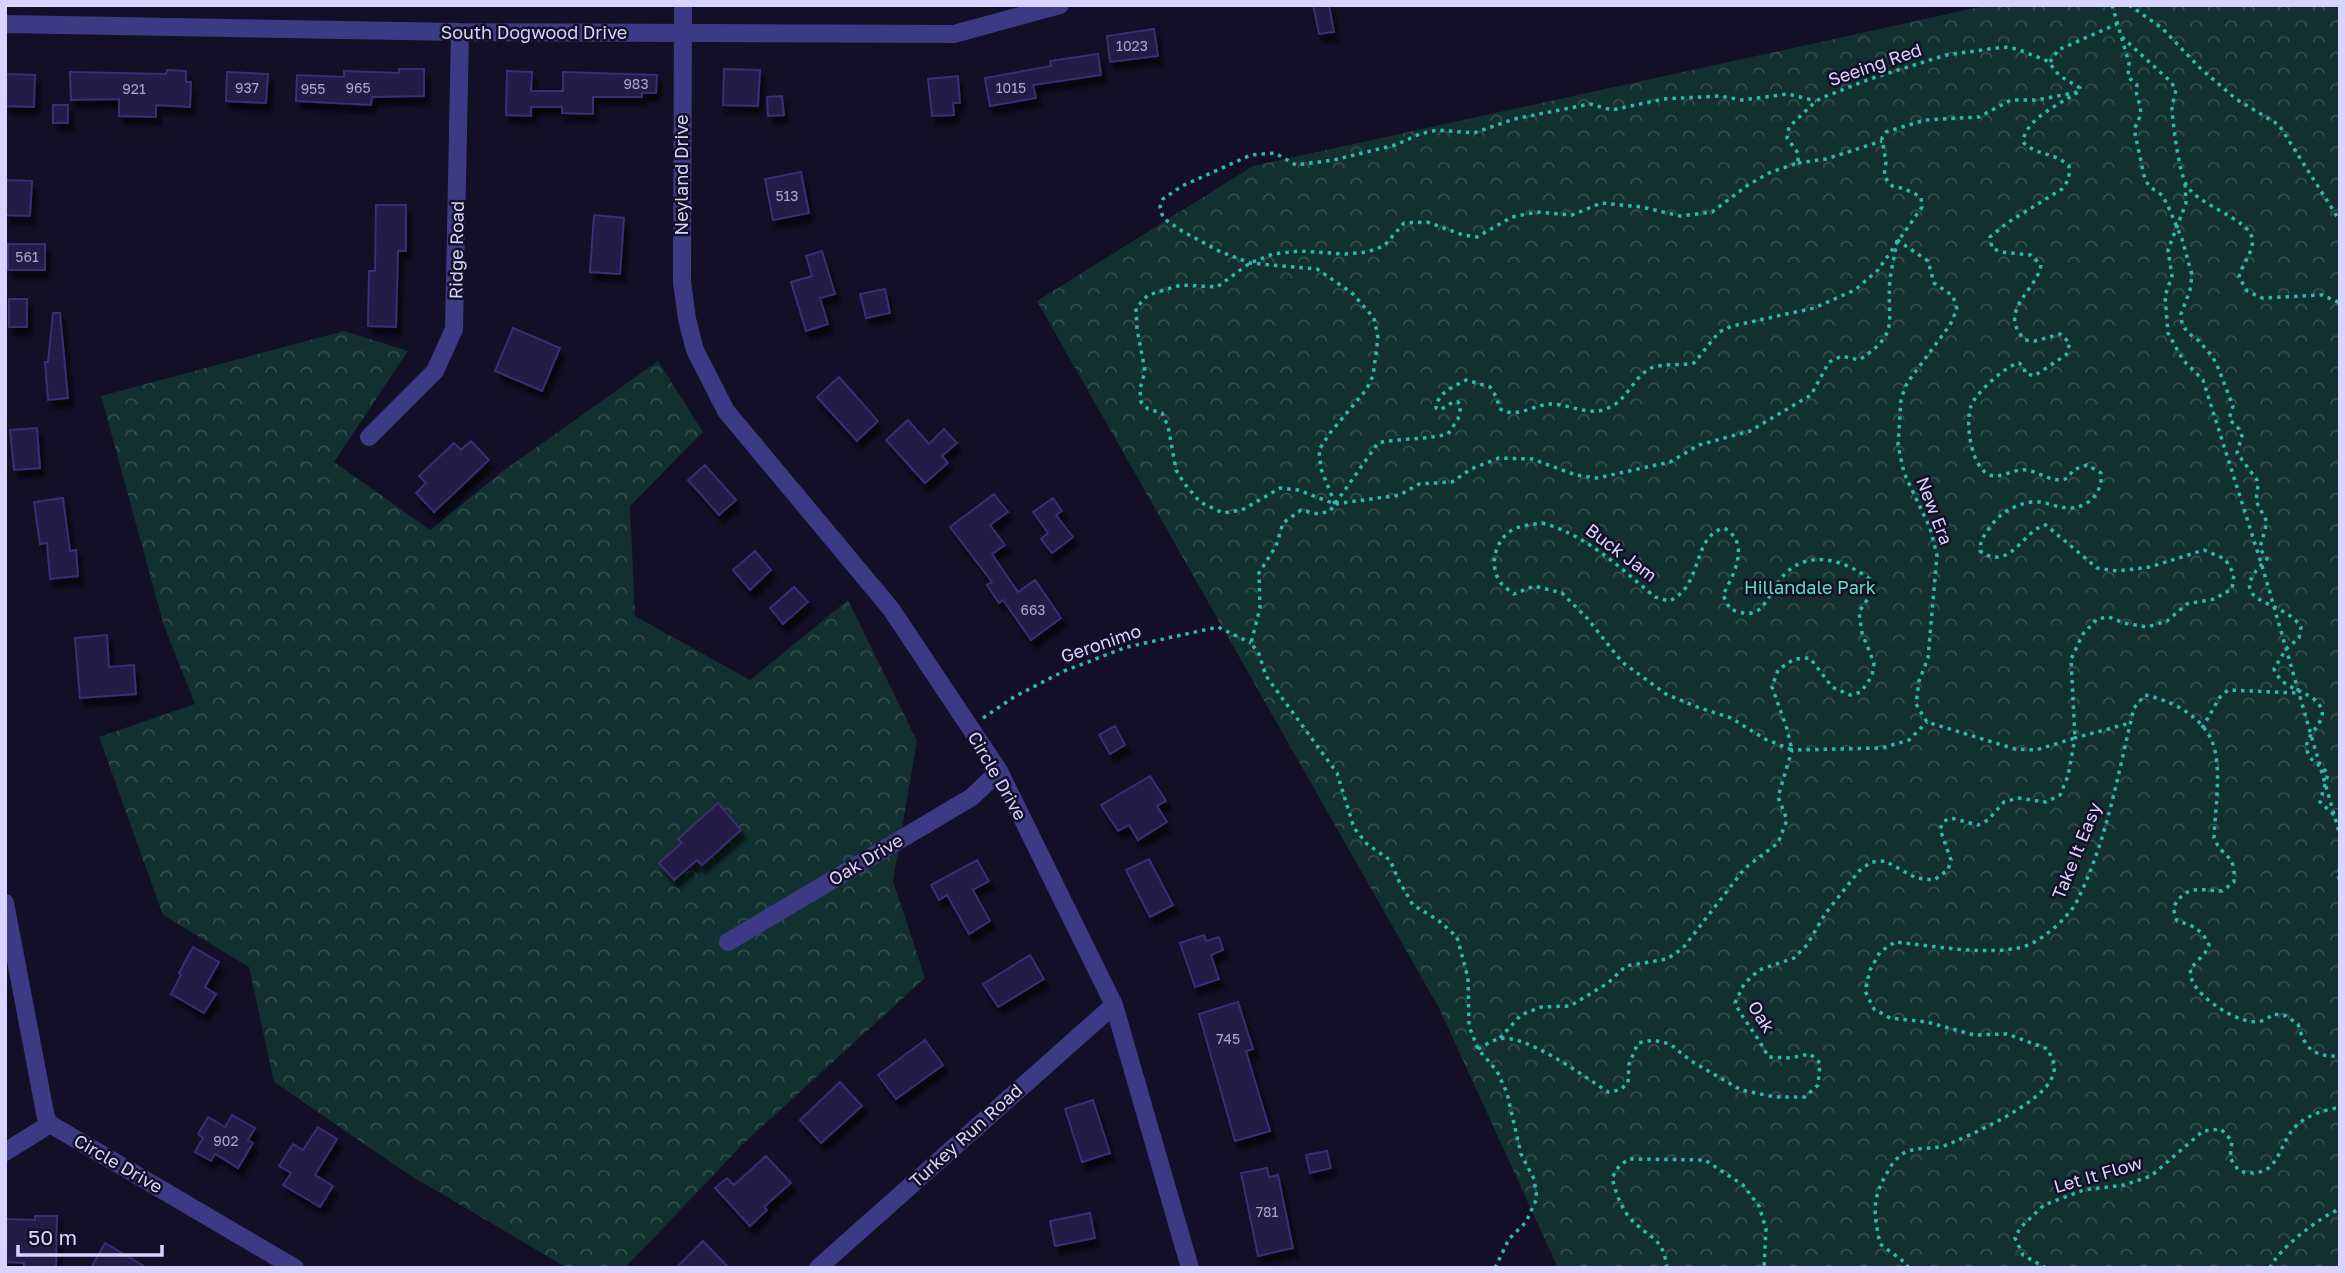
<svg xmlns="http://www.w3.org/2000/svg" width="2345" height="1273" viewBox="0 0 2345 1273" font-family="'Golos Text',sans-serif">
  <defs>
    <pattern id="forest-crowns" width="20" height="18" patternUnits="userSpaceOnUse" patternTransform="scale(1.75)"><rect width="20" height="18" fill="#12302f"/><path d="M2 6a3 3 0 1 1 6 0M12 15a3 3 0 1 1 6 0" fill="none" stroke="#344d4e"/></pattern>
    <filter id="shadow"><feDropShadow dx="4.5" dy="8" stdDeviation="2" flood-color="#0009"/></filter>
  </defs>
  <rect width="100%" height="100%" fill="#130f26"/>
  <path fill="url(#forest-crowns)" d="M1989 5H2340V1268H1558L1440 1010 1037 301 1253 166Z
    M344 331 408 351 334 462 430 530 503 471 658 361 703 432 630 506 635 616 750 680 848 600 917 741 893 881 925 978 743 1144 625 1268H567L408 1174 274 1082 249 967 163 915 99 737 195 704 164 626 101 396Z"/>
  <path fill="#241b47" stroke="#3b2d73" stroke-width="2" filter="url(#shadow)" d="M1313 5H1329L1334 32 1319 34Z
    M1154 29 1158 56 1110 62 1107 36Z
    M1098 54 1101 75 1033 85 1036 98 990 106 985 78 1051 66 1050 61Z
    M399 69H424V96L372 97 371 105 296 101 297 75 344 77V71L399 73Z
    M724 69 760 70 758 106 723 105Z
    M167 70 186 71V82H191L190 107 156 105V117L119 116V99L71 100 70 72 166 74Z
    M507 71 532 72 531 91H563V72L657 75 656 93H642V97H593V114L562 113V107H531V116L506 115Z
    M227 72 268 74 266 103 226 101Z
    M5 74 35 75 34 107 5 106Z
    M958 76 960 103H953L954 115 932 116 928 79Z
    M782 96 784 115 768 116 767 97Z
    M53 105H68V123H53Z
    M801 172 809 213 773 220 765 179Z
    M5 180 32 181 30 216 5 215Z
    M376 205H406V251H398L396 327 368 326 369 271H375Z
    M594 215 624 218 620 274 590 272Z
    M8 244H45V270H8Z
    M822 251 835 294 820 298 828 324 806 331 791 282 812 276 806 256Z
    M885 289 890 313 866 318 860 294Z
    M9 299H27V327H9Z
    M53 313H60L68 398 48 400 45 362H48Z
    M513 328 560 348 542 391 495 371Z
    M839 377 878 421 857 441 817 397Z
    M908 420 929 444 944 429 957 443 942 456 948 463 925 483 886 440Z
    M37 428 40 468 14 470 10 430Z
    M471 441 489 460 434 512 416 493 426 483 419 476 454 443 461 450Z
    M705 465 736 500 719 515 688 480Z
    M994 494 1008 512 990 525 1005 545 992 554 1018 592 1035 580 1061 618 1031 640 1003 600 999 603 987 585 992 582 950 527Z
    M63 498 70 551 76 550 78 576 50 579 47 543 40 544 34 502Z
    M1053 498 1062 511 1056 515 1073 537 1052 553 1041 539 1048 533 1033 512Z
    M755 551 771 570 750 590 733 570Z
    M794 587 808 602 783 624 770 608Z
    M107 635 109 667 134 665 136 694 80 698 75 638Z
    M1115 726 1125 745 1110 754 1099 735Z
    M1150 776 1166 801 1157 806 1167 822 1138 840 1129 825 1118 831 1101 805Z
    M718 803 741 830 702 865 697 860 674 880 659 863 682 843 678 839Z
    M1149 859 1173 905 1150 917 1126 870Z
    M977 860 989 881 973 890 990 921 969 934 947 895 939 900 931 885Z
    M1204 935 1206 941 1219 937 1223 950 1211 955 1219 979 1195 987 1180 943Z
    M193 947 219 962 205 987 216 994 204 1013 171 994 181 975 179 973Z
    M1030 955 1044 979 998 1007 983 984Z
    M1238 1002 1253 1049 1246 1051 1270 1131 1235 1141 1199 1014Z
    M925 1040 943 1065 896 1099 878 1075Z
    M840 1082 862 1106 821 1143 800 1120Z
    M1093 1100 1110 1153 1082 1162 1065 1109Z
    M232 1115 255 1128 248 1140 253 1143 238 1168 215 1154 211 1161 195 1152 203 1138 198 1134 208 1117 225 1127Z
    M318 1127 337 1139 315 1175 333 1186 320 1207 283 1185 291 1173 279 1166 293 1144 303 1150Z
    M1327 1151 1331 1168 1310 1173 1306 1155Z
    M766 1156 791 1183 764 1207 767 1210 750 1226 715 1188 727 1178 734 1185Z
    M1267 1168 1269 1177 1278 1175 1293 1248 1258 1256 1241 1173Z
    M1090 1213 1095 1238 1055 1246 1050 1221Z
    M35 1216H57L56 1268H24V1263L5 1262V1219L35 1220Z
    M703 1241 729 1268H676Z
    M105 1243 147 1268H91Z"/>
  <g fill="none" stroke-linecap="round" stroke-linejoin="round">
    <path stroke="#2fb8b0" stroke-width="3.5" stroke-dasharray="3.5 5" stroke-linecap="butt" d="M2112 5 2129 63 2128 77 2137 85C2133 103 2149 104 2134 129L2145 180 2150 187 2162 195 2168 206 2182 239 2192 275 2190 290 2181 314 2182 323 2187 332 2199 341 2212 356 2217 365 2233 406 2229 419 2239 429 2242 436 2237 453 2257 480 2258 485 2256 501 2267 522 2261 544V550L2267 559C2219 605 2283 598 2301 627L2299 638 2286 649 2274 669C2283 692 2310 689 2320 706 2330 722 2303 734 2307 750 2309 762 2322 765 2328 774L2320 802 2333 814 2340 816
      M2129 5 2162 28 2200 68 2236 99 2279 125 2340 221
      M2122 37 2170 81 2176 89C2175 96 2172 103 2172 110 2173 125 2179 172 2186 184 2196 205 2248 218 2252 238 2255 250 2242 264 2239 277L2247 291 2262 298 2322 295 2340 303
      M2050 62 2058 50 2117 24
      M1798 163 1826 159 1882 141
      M2185 184 2186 203 2168 250 2172 276 2165 296 2168 333 2183 360 2203 380 2263 569 2340 835
      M1897 240 1928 261 1934 283 1953 296 1957 309 1950 325 1907 383 1901 399 1898 445 1904 473 1930 528 1937 555 1928 658 1919 681 1916 704 1927 722 2015 749 2036 750 2075 738 2071 659 2083 634 2097 619 2109 617 2124 623 2147 627 2167 621 2187 604 2214 599 2232 589 2234 574 2225 559 2204 550 2150 567 2117 571 2097 568 2046 525C2023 529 2011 573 1980 551 1980 540 1984 536 1990 527 2000 513 2014 505 2031 502 2044 500 2056 508 2069 508 2089 508 2103 492 2101 473L2087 465 2073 470 2068 478C2053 484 2042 473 2027 470 2014 468 2002 479 1990 475 1971 468 1965 423 1971 406 1975 394 2006 365 2019 363L2024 367 2025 373 2034 376 2066 355 2070 343 2060 334 2035 341 2025 340C1996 310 2037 291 2041 265L2031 255 2001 252 1992 248 1990 237 2007 223 2062 189 2069 179V166C2053 151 2038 157 2023 142 2025 119 2060 104 2078 92
      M1897 240C1895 253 1892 266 1890 279 1886 322 1902 332 1859 360L1842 356 1829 362 1811 395 1750 431 1699 445 1670 462 1597 478 1576 475 1532 459 1499 458 1471 469 1452 482 1419 484 1400 495 1335 504 1298 490 1280 488 1242 510 1223 513 1200 502 1184 483 1176 470 1168 426 1162 413 1148 409 1141 402 1140 389 1145 371 1137 329 1136 308 1148 295 1181 285 1217 287 1250 263 1273 254 1300 251 1345 254 1367 252 1384 246 1404 223 1427 222 1463 235 1477 237 1512 217 1537 212 1572 215 1601 203 1642 207 1680 216 1712 212 1748 185 1771 172 1798 163V153L1787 138 1789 127 1816 101 1824 97 1870 79 1946 55 2004 47 2017 49 2050 62
      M1335 504 1321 469 1319 450 1330 433 1366 390 1373 376 1378 338 1374 318 1352 293 1317 269 1250 263 1219 251 1182 231 1163 218 1160 207 1163 199 1182 186 1251 155 1275 153 1296 165 1334 160 1395 145 1420 134 1437 130 1474 133 1514 119 1590 104 1612 110 1663 99 1720 96 1742 100 1788 94 1816 101
      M1542 523C1587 535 1620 568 1655 597L1669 601C1704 586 1691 537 1724 528 1751 543 1734 574 1723 595L1730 609C1739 612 1748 616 1757 611 1767 605 1774 586 1783 576 1808 548 1845 560 1871 580L1869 597 1859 612 1862 633 1874 663 1872 676 1861 692 1850 695 1832 687 1810 658 1794 659 1778 670 1772 687 1787 729 1792 750 1765 739 1731 718 1697 707 1666 694 1622 662 1587 618 1562 593 1534 586 1514 594C1511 591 1503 587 1501 583 1489 567 1494 544 1509 532 1519 525 1531 525 1542 523Z
      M2340 673V681
      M983 718 1014 697 1064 671 1127 647 1218 627 1251 643
      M2202 728 2220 697 2228 690 2296 693
      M2340 868 2338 873 2340 882
      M1500 1038 1521 1015 1541 1007 1570 1006 1608 983 1626 966 1667 959 1683 948 1745 868 1778 843 1787 820 1778 797 1792 750 1882 748 1909 740 1927 722
      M1478 1049C1484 1046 1491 1041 1498 1039 1524 1032 1585 1077 1608 1092L1620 1090 1628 1083 1629 1064 1638 1043 1653 1040 1670 1044 1691 1061 1741 1090 1775 1097H1805L1818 1085 1820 1063 1810 1054 1790 1058 1768 1057C1759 1037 1745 1023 1735 1003L1744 984 1759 970 1794 958 1807 945 1825 914 1859 871 1871 862 1885 861 1916 878 1934 880 1948 870 1951 860 1940 829 1944 821 1951 818 1978 825 1988 820 2004 802 2018 798 2046 802 2060 795 2068 776 2075 738 2130 723
      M1495 1268 1509 1239 1526 1222 1537 1198 1534 1179 1521 1154 1507 1093 1497 1071 1478 1049 1469 1026 1468 978 1457 937 1438 920 1413 905 1399 881 1390 860 1367 844 1354 828 1337 773 1266 676 1259 654 1251 643 1260 608 1259 573 1276 546 1283 523 1301 510 1318 514 1330 511 1378 443C1401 438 1424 440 1448 434L1458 419 1461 406 1458 402H1453L1440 410 1436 408C1437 393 1453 387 1466 380L1490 387 1497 398 1499 408C1514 420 1533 405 1550 404 1570 404 1589 417 1608 408 1627 401 1633 377 1651 368 1663 363 1680 366 1694 363L1719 332 1732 326 1814 308 1855 290 1878 270 1922 207 1921 197 1905 189 1892 186 1884 176 1886 162 1882 138 1886 132 1925 120 1979 117 2011 100H2037L2078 92 2080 88C2068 81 2055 75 2050 62
      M1667 1268C1663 1236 1649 1239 1631 1219 1621 1209 1616 1192 1612 1178L1619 1166 1629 1159 1705 1160 1743 1185 1759 1206 1766 1229 1764 1268
      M1908 1268 1907 1264 1880 1244C1874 1214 1871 1200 1887 1173 1890 1166 1897 1157 1904 1153 1917 1146 1933 1150 1946 1145 1972 1135 2037 1105 2050 1081 2053 1077 2054 1071 2055 1066L2048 1049 2007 1034 1974 1035 1927 1022 1890 1018 1874 1009 1865 991 1870 970 1880 952 1895 942C1935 946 1979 955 2018 948 2038 945 2066 920 2076 903 2107 842 2118 773 2134 708L2145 695C2171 700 2204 717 2213 744 2222 769 2215 811 2214 838 2223 860 2236 852 2234 882L2222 891C2198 890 2186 884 2173 908L2177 921C2192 925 2202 929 2209 945L2205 953 2190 969C2191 972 2190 976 2192 980 2199 999 2244 1029 2264 1020 2268 1019 2270 1016 2273 1014L2286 1016 2298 1024C2305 1049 2313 1057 2340 1056
      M2046 1268 2023 1255 2015 1238 2020 1228 2044 1205 2084 1190 2124 1185 2151 1176 2203 1131 2221 1129 2232 1141 2230 1158 2239 1171C2282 1182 2276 1143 2298 1124 2307 1116 2328 1108 2340 1108
      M2270 1268C2277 1250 2321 1216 2340 1209"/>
    <path stroke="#3d3a85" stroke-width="18" d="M683 5 682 282 687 319 695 350 726 411 891 609 999 771 1114 1005 1190 1268
      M5 24 460 32 954 34 1060 5
      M369 437 435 371 454 329 460 32
      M5 903 46 1118 50 1124
      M728 942 972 797 999 771
      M50 1124 295 1268
      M5 1152 50 1124
      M818 1268 1114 1005"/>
  </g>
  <g text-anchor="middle" stroke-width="5" stroke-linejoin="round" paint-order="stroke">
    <g font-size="14" fill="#aca6d1">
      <text x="1132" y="51">1023</text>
      <text x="636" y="89">983</text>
      <text x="247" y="93">937</text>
      <text x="358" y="93">965</text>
      <text x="1011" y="93">1015</text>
      <text x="134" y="94">921</text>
      <text x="313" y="94">955</text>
      <text x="787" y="201">513</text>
      <text x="27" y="262">561</text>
      <text x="1033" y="615">663</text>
      <text x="1228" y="1044">745</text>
      <text x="226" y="1146">902</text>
      <text x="1267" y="1217">781</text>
    </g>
    <g font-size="18" fill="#d9d4ff" stroke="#130f26">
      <text x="534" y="39">South Dogwood Drive</text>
      <text transform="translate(1875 65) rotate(-19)" y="6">Seeing Red</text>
      <text transform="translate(682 175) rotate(-90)" y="6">Neyland Drive</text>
      <text transform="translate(457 250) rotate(-89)" y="6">Ridge Road</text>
      <text transform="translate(1934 511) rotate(69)" y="6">New Era</text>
      <text transform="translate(1621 553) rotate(37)" y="6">Buck Jam</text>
      <text transform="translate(1101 644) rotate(-19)" y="6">Geronimo</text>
      <text transform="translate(997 776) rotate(60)" y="6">Circle Drive</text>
      <text transform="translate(2077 851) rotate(-68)" y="6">Take It Easy</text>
      <text transform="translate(866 860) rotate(-31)" y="6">Oak Drive</text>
      <text transform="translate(1761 1017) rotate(58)" y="6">Oak</text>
      <text transform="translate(966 1136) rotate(-42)" y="6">Turkey Run Road</text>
      <text transform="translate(118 1164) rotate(30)" y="6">Circle Drive</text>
      <text transform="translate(2098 1175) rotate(-16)" y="6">Let It Flow</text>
    </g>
    <g font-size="18" fill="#5fe0c0" stroke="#130f26">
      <text x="1810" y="594">Hillandale Park</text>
    </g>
  </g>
  <rect width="2345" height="1273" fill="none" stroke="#d9d4ff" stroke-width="14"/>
  <path d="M18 1245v10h144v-10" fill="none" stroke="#d9d4ff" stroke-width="3.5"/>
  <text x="28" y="1245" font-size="21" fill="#d9d4ff" stroke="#130f26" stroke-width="5" paint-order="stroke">50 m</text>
</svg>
